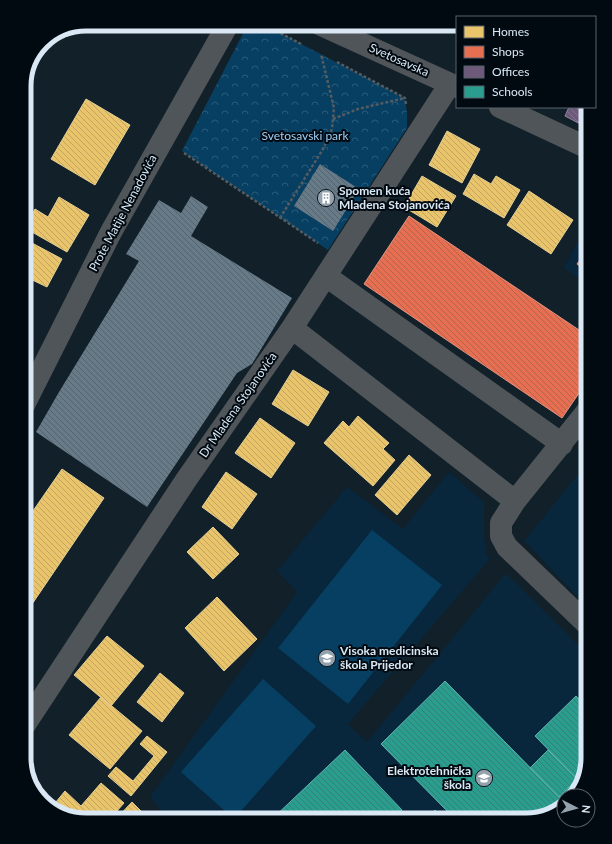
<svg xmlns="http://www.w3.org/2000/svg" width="612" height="844" viewBox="0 0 612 844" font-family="Lato,sans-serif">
  <defs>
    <pattern id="park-crowns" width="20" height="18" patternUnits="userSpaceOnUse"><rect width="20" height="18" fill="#063f62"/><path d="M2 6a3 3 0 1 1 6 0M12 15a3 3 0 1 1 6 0" fill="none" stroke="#2a5b79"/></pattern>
    <pattern id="homes-back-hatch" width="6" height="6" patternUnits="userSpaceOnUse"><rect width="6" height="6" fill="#e9c46a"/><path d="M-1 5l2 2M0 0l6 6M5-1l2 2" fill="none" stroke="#bfa462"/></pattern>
    <pattern id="shops-back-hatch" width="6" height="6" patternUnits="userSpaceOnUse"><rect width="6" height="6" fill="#e76f51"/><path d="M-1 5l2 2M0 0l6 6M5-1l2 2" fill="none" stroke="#b5634f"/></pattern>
    <pattern id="offices-back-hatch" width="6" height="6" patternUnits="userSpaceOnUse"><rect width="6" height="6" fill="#6d597a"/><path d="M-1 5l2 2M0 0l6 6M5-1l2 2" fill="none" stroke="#81718e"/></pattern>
    <pattern id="schools-back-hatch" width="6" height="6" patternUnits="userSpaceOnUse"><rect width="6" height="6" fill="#2a9d8f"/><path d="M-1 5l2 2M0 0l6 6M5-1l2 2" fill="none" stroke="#31837a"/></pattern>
    <pattern id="building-back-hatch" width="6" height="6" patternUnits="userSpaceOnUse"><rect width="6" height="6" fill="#677a88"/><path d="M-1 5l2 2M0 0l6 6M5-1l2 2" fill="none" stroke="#56636c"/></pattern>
  </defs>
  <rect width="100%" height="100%" fill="#122029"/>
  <path fill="#08273c" d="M588 222V285L564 268Z
    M588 462V607L524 541Z
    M449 472 484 502V535L486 553 490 559 348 724 367 742 506 573 588 655V758L580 789 564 796 557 812 526 820H169L150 797 297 592 277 571 347 487 403 529Z"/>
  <path fill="#063f62" d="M372 530 442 585 348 704 278 648Z
    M263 679 316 726 234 819 181 772Z"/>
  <path fill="url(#park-crowns)" d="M248 24H263L405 98 407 114V128L328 250 182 151Z"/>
  <path fill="url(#homes-back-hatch)" stroke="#e4cf93" d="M86 99 130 125 95 185 51 159Z
    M447 131 480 149 462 183 429 165Z
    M474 174 491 184 496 176 520 190 504 218 463 194Z
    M422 176 456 196 437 227 404 207Z
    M529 191 573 220 551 254 507 225Z
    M59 197 89 215 67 252 25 228 35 209 48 217Z
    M32 243 62 259 47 287 24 276V257Z
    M24 324 29 327 24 335Z
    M293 370 329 392 308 426 272 404Z
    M358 416 389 443 383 449 395 460 373 486 324 443 343 421 349 427Z
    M260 418 295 443 271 478 235 453Z
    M409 455 431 475 397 515 375 495Z
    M62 469 104 498 24 616V524Z
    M226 472 257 494 232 529 202 507Z
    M213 527 239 554 213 579 187 552Z
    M217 597 257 639 224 671 185 628Z
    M107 636 144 666 111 706 74 675Z
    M160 673 184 693 162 722 137 702Z
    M101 697 142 731 110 769 69 735Z
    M147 736 167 752 131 796 108 776 116 767 133 781 154 756 140 744Z
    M101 783 124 803 109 820H82L55 812 51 808 65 791 81 806Z
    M132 802 143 813 137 820H115Z"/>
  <path fill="url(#shops-back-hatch)" stroke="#e39382" d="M409 216 588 336V380L562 418 364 284Z
    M588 249V272L577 264Z"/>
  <path fill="url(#offices-back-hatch)" stroke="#8d849f" d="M569 107H588V128L565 116Z"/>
  <path fill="url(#schools-back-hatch)" stroke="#5eb4ad" d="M445 681 564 802V805L557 812 526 820H456L381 744Z
    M576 696 588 709V758L581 783 535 736Z
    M345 750 402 810 391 820H271Z
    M548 750 577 779 559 797 530 768Z
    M573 783 580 789 573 796H564V802L559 797Z
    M435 810 444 820H425Z"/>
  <path fill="url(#building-back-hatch)" d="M320 164 359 189 333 231 294 206Z
    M191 196 208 207 191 236 292 298 252 364 237 373 147 507 36 432 59 392 139 261 126 254 159 200 181 213Z"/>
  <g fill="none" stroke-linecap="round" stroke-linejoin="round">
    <path stroke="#555c61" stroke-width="2.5" stroke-dasharray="3 2" stroke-linecap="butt" d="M263 24 301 44
      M337 62 405 98 406 104
      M333 119 358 109 405 98
      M184 153 318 243
      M280 218 323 149 332 129 334 108 321 54"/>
    <path stroke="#505559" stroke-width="22" d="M319 24 457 87
      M500 107 588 148
      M326 276 562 444
      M292 328 515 501
      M24 405 111 232 228 24
      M588 625 507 547 501 536V523L515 501 588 410
      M24 726 186 480 292 328 450 84"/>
  </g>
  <defs>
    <symbol id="building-disc" viewBox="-11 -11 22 22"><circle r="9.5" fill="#93a2ad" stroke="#020a11"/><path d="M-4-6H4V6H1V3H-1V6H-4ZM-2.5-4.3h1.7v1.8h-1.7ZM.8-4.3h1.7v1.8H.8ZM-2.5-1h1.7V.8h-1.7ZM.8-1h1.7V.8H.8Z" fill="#fff"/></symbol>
    <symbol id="school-disc" viewBox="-11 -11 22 22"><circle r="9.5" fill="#93a2ad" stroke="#020a11"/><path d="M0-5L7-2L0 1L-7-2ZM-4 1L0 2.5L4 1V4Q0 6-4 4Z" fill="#fff"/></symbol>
  </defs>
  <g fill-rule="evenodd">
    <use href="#building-disc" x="316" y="188" width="20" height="20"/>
    <use href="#school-disc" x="317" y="648" width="20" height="20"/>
    <use href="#school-disc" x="474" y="768" width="20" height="20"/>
  </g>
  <g text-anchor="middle" stroke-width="4" stroke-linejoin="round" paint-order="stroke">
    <g font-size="12" fill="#d9e8f4" stroke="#020a11">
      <text transform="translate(399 60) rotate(24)" y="4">Svetosavska</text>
      <text transform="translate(123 213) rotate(-62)" y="4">Prote Matije Nenadovića</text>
      <text transform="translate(238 405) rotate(-55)" y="4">Dr Mladena Stojanovića</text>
    </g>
    <g font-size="12" fill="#9dcef6" stroke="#020a11">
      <text x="305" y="140">Svetosavski park</text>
    </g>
    <g font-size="12" font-weight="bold" fill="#d9e8f4" stroke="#020a11" text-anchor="start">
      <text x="339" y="195">Spomen kuća<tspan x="339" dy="14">Mladena Stojanovića</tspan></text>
      <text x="340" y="655">Visoka medicinska<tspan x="340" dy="14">škola Prijedor</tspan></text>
      <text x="471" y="775" text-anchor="end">Elektrotehnička<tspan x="471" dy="14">škola</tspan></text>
    </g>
  </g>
  <path d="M0 0H612V844H0ZM86 31H526A55 55 0 0 1 581 86V758A55 55 0 0 1 526 813H86A55 55 0 0 1 31 758V86A55 55 0 0 1 86 31Z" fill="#020a11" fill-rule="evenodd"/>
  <path fill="none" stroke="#d9e8f4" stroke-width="5" d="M86 31H526A55 55 0 0 1 581 86V758A55 55 0 0 1 526 813H86A55 55 0 0 1 31 758V86A55 55 0 0 1 86 31Z"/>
  <rect x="456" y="16" width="140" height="92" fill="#020a11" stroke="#58636c"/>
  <rect x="464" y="26" width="20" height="12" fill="#e9c46a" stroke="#58636c"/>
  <text x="492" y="36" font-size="12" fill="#d9e8f4">Homes</text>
  <rect x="464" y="46" width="20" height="12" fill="#e76f51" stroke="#58636c"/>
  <text x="492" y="56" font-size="12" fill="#d9e8f4">Shops</text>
  <rect x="464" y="66" width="20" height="12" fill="#6d597a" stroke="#58636c"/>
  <text x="492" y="76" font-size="12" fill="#d9e8f4">Offices</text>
  <rect x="464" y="86" width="20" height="12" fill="#2a9d8f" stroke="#58636c"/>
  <text x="492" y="96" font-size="12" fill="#d9e8f4">Schools</text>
  <g transform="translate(576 808) rotate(96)"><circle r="19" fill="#020a11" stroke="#58636c"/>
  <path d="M0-3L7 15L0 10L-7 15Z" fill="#93a2ad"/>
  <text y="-6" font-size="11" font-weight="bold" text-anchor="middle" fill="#d9e8f4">N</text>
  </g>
</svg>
